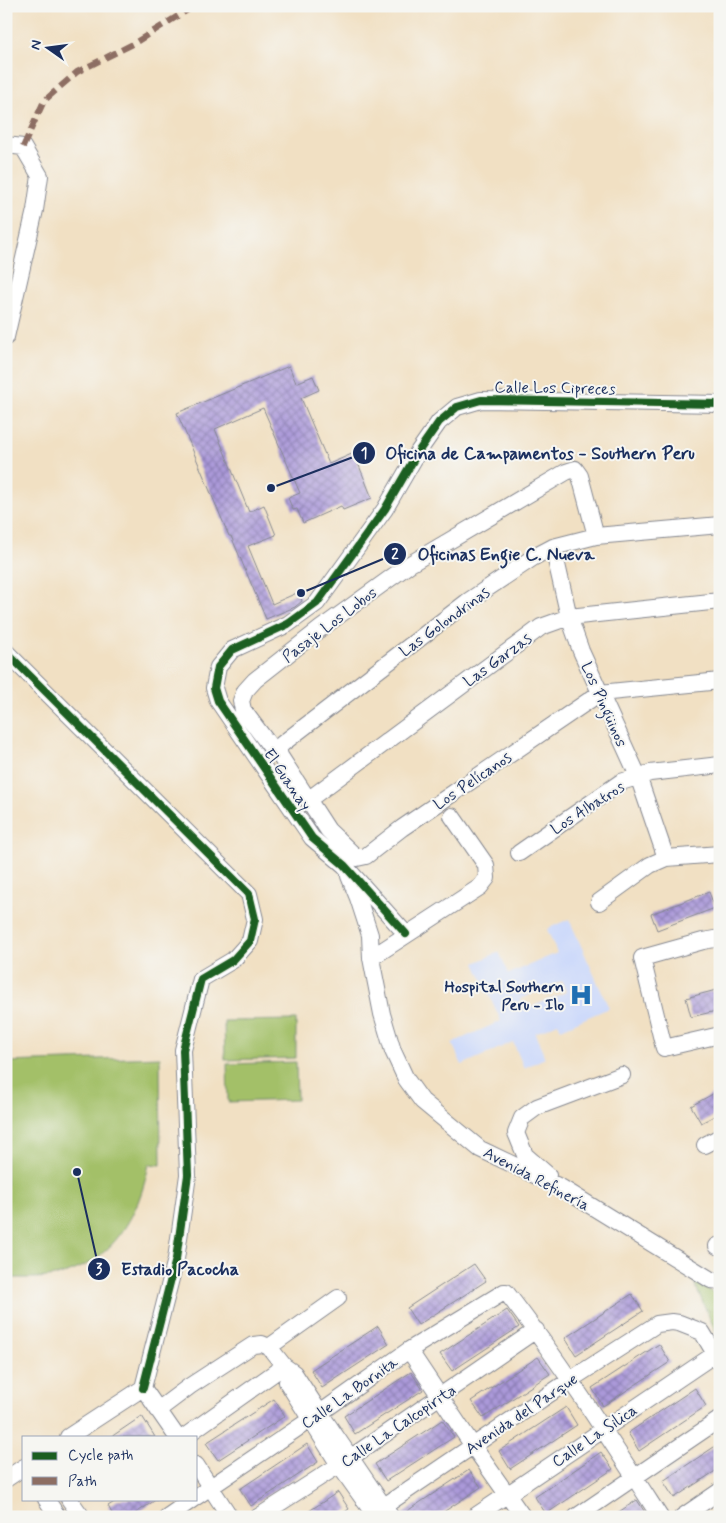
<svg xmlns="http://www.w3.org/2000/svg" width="726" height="1523" viewBox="0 0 726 1523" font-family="Mynerve,sans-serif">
  <defs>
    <pattern id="park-crowns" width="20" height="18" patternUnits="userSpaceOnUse" patternTransform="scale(1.25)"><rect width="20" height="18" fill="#a3c068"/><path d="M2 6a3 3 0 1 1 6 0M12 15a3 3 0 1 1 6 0" fill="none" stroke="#849c59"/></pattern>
    <pattern id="building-cross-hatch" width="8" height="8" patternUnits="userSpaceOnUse" patternTransform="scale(1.25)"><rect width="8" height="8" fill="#ab99d9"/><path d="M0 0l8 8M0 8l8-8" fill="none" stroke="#8a7db3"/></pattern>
  </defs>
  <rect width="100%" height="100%" fill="#f6f6f2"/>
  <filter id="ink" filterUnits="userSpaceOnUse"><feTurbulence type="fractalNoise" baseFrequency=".02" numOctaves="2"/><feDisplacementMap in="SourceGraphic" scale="10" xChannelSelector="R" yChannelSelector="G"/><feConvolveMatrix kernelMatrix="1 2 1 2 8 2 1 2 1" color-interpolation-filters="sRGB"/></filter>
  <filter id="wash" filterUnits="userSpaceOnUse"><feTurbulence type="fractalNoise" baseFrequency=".0096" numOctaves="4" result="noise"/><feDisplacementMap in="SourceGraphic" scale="20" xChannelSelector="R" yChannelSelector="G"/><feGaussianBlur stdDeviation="1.12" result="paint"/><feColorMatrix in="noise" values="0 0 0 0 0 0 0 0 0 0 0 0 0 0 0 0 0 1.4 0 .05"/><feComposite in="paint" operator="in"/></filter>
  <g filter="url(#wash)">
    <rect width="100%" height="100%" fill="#f1e0c3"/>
    <path fill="#cedafa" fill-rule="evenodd" d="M569 919 609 1008 561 1029 558 1023 535 1033 545 1058 524 1068 513 1042 462 1065 452 1043 501 1021 475 963 499 952 509 974 557 953 547 929ZM562 981 566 992 524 1010 520 999Z"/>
    <path fill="url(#park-crowns)" stroke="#5f7863" d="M694 1282 720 1296V1342Z"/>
    <path fill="#a3c068" stroke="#5f7863" d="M296 1020V1058L225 1060 224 1021Z
      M160 1057 161 1165 149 1164C139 1215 114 1261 60 1275 43 1279 24 1278 6 1278V1062Z
      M296 1062 297 1100 228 1102 227 1064Z"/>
    <g id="blocks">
      <path fill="url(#building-cross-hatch)" d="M289 366 296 383 313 376 319 390 301 398 329 464 354 453 372 498 343 510 341 506 303 523 297 509 293 510 288 498 300 493 263 408 215 429 249 512 264 505 276 535 248 546 272 604 299 592 302 601 295 607 266 619 231 536H229L177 413Z
        M709 892 715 908 657 930 651 914Z
        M720 989V1010L691 1017 686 998Z
        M720 1090V1113L701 1123 691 1106Z
        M474 1264 486 1281 418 1325 407 1308Z
        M632 1294 643 1311 576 1355 565 1338Z
        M507 1310 519 1327 452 1371 440 1354Z
        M378 1326 389 1344 322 1388 311 1370Z
        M659 1344 670 1362 603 1406 592 1388Z
        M538 1357 550 1374 483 1418 471 1401Z
        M411 1372 423 1390 355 1434 344 1416Z
        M695 1388 706 1406 639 1451 628 1433Z
        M274 1399 285 1416 218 1460 206 1443Z
        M566 1407 577 1425 510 1469 499 1451Z
        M142 1416 155 1437H111Z
        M442 1420 454 1437 386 1481 375 1464Z
        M720 1443V1468L674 1498 663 1481Z
        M307 1444 318 1462 251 1506 240 1489Z
        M601 1452 613 1469 546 1514 535 1497Z
        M469 1470 481 1487 436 1517H401V1515Z
        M338 1492 349 1509 338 1517H300Z
        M119 1499H157L130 1517H114L108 1506Z
        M637 1500 648 1517H611Z"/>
    </g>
  </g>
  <g filter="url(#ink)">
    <use href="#blocks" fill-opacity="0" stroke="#868890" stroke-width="1"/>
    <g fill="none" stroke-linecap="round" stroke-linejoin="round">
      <defs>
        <path id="minor" d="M6 145 23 147 40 176 35 210 6 337
          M553 547 569 617 581 651 638 776 666 858
          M6 652 249 894 255 919 250 941 233 960 201 979 183 1050 188 1175 176 1259 143 1388
          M278 749 280 756 328 830 357 858 366 856 402 828 600 693 720 681
          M278 749 270 746 243 710 241 701 245 691 255 680 320 629 410 564 566 472 575 469 580 476 596 536
          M278 749 282 744 467 602 534 557 553 547 596 536 720 525
          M308 800 541 627 569 617 720 601
          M519 853 621 782 650 773 720 765
          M349 876 358 898 370 935 371 958 382 1014 393 1051 406 1079 422 1101 480 1149 562 1188 711 1280 720 1281
          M599 902 650 865 666 858 720 854
          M406 934 344 865 312 838 218 701 214 688 218 667 232 650 288 624 317 603 385 509 418 452 439 422 457 407 481 400 720 404
          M720 938 703 941 642 958 664 1048 720 1035
          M371 958 480 887 487 878 486 865 452 816
          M705 1145 720 1137
          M548 1175 525 1155 516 1133 522 1118 537 1107 622 1075
          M717 1246 720 1245
          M269 1347 338 1298
          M409 1350 473 1446 523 1517
          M287 1382 339 1465 376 1517
          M143 1388 177 1437
          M158 1410 190 1386 253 1345 262 1344 269 1347 284 1366 294 1373 320 1413 391 1517
          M68 1437 143 1388
          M184 1437 284 1366
          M196 1465 230 1517
          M6 1479 24 1467
          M196 1497 320 1413 409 1350 504 1292H506C562 1364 611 1441 660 1517
          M46 1499 58 1517
          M69 1499 82 1517
          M167 1517 193 1499
          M258 1517 350 1458 536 1330
          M368 1517 570 1380 657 1324 672 1322 679 1323 702 1332 720 1362
          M474 1517 715 1354
          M576 1517 720 1419
          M682 1517 720 1491"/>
      </defs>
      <use href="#minor" stroke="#868890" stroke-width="18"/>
      <use href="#minor" stroke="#fff" stroke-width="16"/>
      <path stroke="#8d6e63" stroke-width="6" stroke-dasharray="12 6" stroke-linecap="butt" d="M23 147 44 101 77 72 133 44 194 6"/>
      <defs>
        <path id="cycleway" d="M6 652 249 894 255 919 250 941 233 960 201 979 183 1050 188 1175 176 1259 143 1388
          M406 934 344 865 312 838 218 701 214 688 218 667 232 650 288 624 317 603 385 509 418 452 439 422 457 407 481 400 720 404"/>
      </defs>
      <use href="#cycleway" stroke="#f6f6f2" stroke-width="11"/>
      <use href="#cycleway" stroke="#1b5e20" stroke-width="8"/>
    </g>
  </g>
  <defs>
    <symbol id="hospital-bare" viewBox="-9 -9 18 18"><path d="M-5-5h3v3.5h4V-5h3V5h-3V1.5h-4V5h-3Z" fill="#1f6fb2" stroke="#f6f6f2" stroke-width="2.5" paint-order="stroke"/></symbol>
  </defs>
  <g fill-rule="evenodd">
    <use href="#hospital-bare" x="565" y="979" width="32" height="32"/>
  </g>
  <g text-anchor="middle" stroke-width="4" stroke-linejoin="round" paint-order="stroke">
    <g font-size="16" fill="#1b2f5e" stroke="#f6f6f2">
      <text transform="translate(555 387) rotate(1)" y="6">Calle Los Cipreces</text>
      <text transform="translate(444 621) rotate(-36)" y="6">Las Golondrinas</text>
      <text transform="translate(329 624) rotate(-37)" y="6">Pasaje Los Lobos</text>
      <text transform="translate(497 659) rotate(-36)" y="6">Las Garzas</text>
      <text transform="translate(605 704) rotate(66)" y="6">Los Pingüinos</text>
      <text transform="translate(288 779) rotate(56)" y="6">El Guanay</text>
      <text transform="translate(472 780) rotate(-34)" y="6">Los Pelícanos</text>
      <text transform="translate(587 807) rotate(-33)" y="6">Los Albatros</text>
      <text transform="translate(537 1178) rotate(28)" y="6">Avenida Refinería</text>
      <text transform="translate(349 1392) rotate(-35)" y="6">Calle La Bornita</text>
      <text transform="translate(521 1413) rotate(-34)" y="6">Avenida del Parque</text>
      <text transform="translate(398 1425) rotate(-34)" y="6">Calle La Calcopirita</text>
      <text transform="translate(594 1435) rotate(-34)" y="6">Calle La Silica</text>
    </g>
    <g font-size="16" font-weight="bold" fill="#1b2f5e" stroke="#f6f6f2" text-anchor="end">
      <text x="564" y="992">Hospital Southern<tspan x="564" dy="18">Peru - Ilo</tspan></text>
    </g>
  </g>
  <path fill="none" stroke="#1b2f5e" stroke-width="2" d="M271 488L364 453M301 593L395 554M77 1172L99 1269"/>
  <g fill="#1b2f5e" stroke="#f6f6f2" stroke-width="2">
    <circle cx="271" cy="488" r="5"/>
    <circle cx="301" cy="593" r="5"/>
    <circle cx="77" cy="1172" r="5"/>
    <circle cx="364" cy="453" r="12"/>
    <circle cx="395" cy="554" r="12"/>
    <circle cx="99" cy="1269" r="12"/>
  </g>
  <g font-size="15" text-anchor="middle" font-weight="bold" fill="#fff">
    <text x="364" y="458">1</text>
    <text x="395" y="559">2</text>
    <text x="99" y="1274">3</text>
  </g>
  <g font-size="18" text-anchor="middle" font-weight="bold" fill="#1b2f5e" stroke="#f6f6f2" stroke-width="4" stroke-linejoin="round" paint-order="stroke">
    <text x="540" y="459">Oficina de Campamentos - Southern Peru</text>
    <text x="506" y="560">Oficinas Engie C. Nueva</text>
    <text x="180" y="1275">Estadio Pacocha</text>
  </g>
  <rect width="726" height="1523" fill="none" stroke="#f6f6f2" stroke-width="25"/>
  <rect x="22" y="1436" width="175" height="65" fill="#f6f6f2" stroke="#9ea6b7"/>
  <rect x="32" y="1452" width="25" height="8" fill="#1b5e20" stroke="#9ea6b7"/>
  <text x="68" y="1460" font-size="15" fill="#1b2f5e">Cycle path</text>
  <rect x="32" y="1477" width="25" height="8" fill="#8d6e63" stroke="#9ea6b7"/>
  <text x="68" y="1486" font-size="15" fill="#1b2f5e">Path</text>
  <g transform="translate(48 48) rotate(284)" stroke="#f6f6f2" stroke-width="4" paint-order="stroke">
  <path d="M0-4L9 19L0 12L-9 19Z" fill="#1b2f5e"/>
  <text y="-8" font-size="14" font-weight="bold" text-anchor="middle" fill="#1b2f5e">N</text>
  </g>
</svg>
